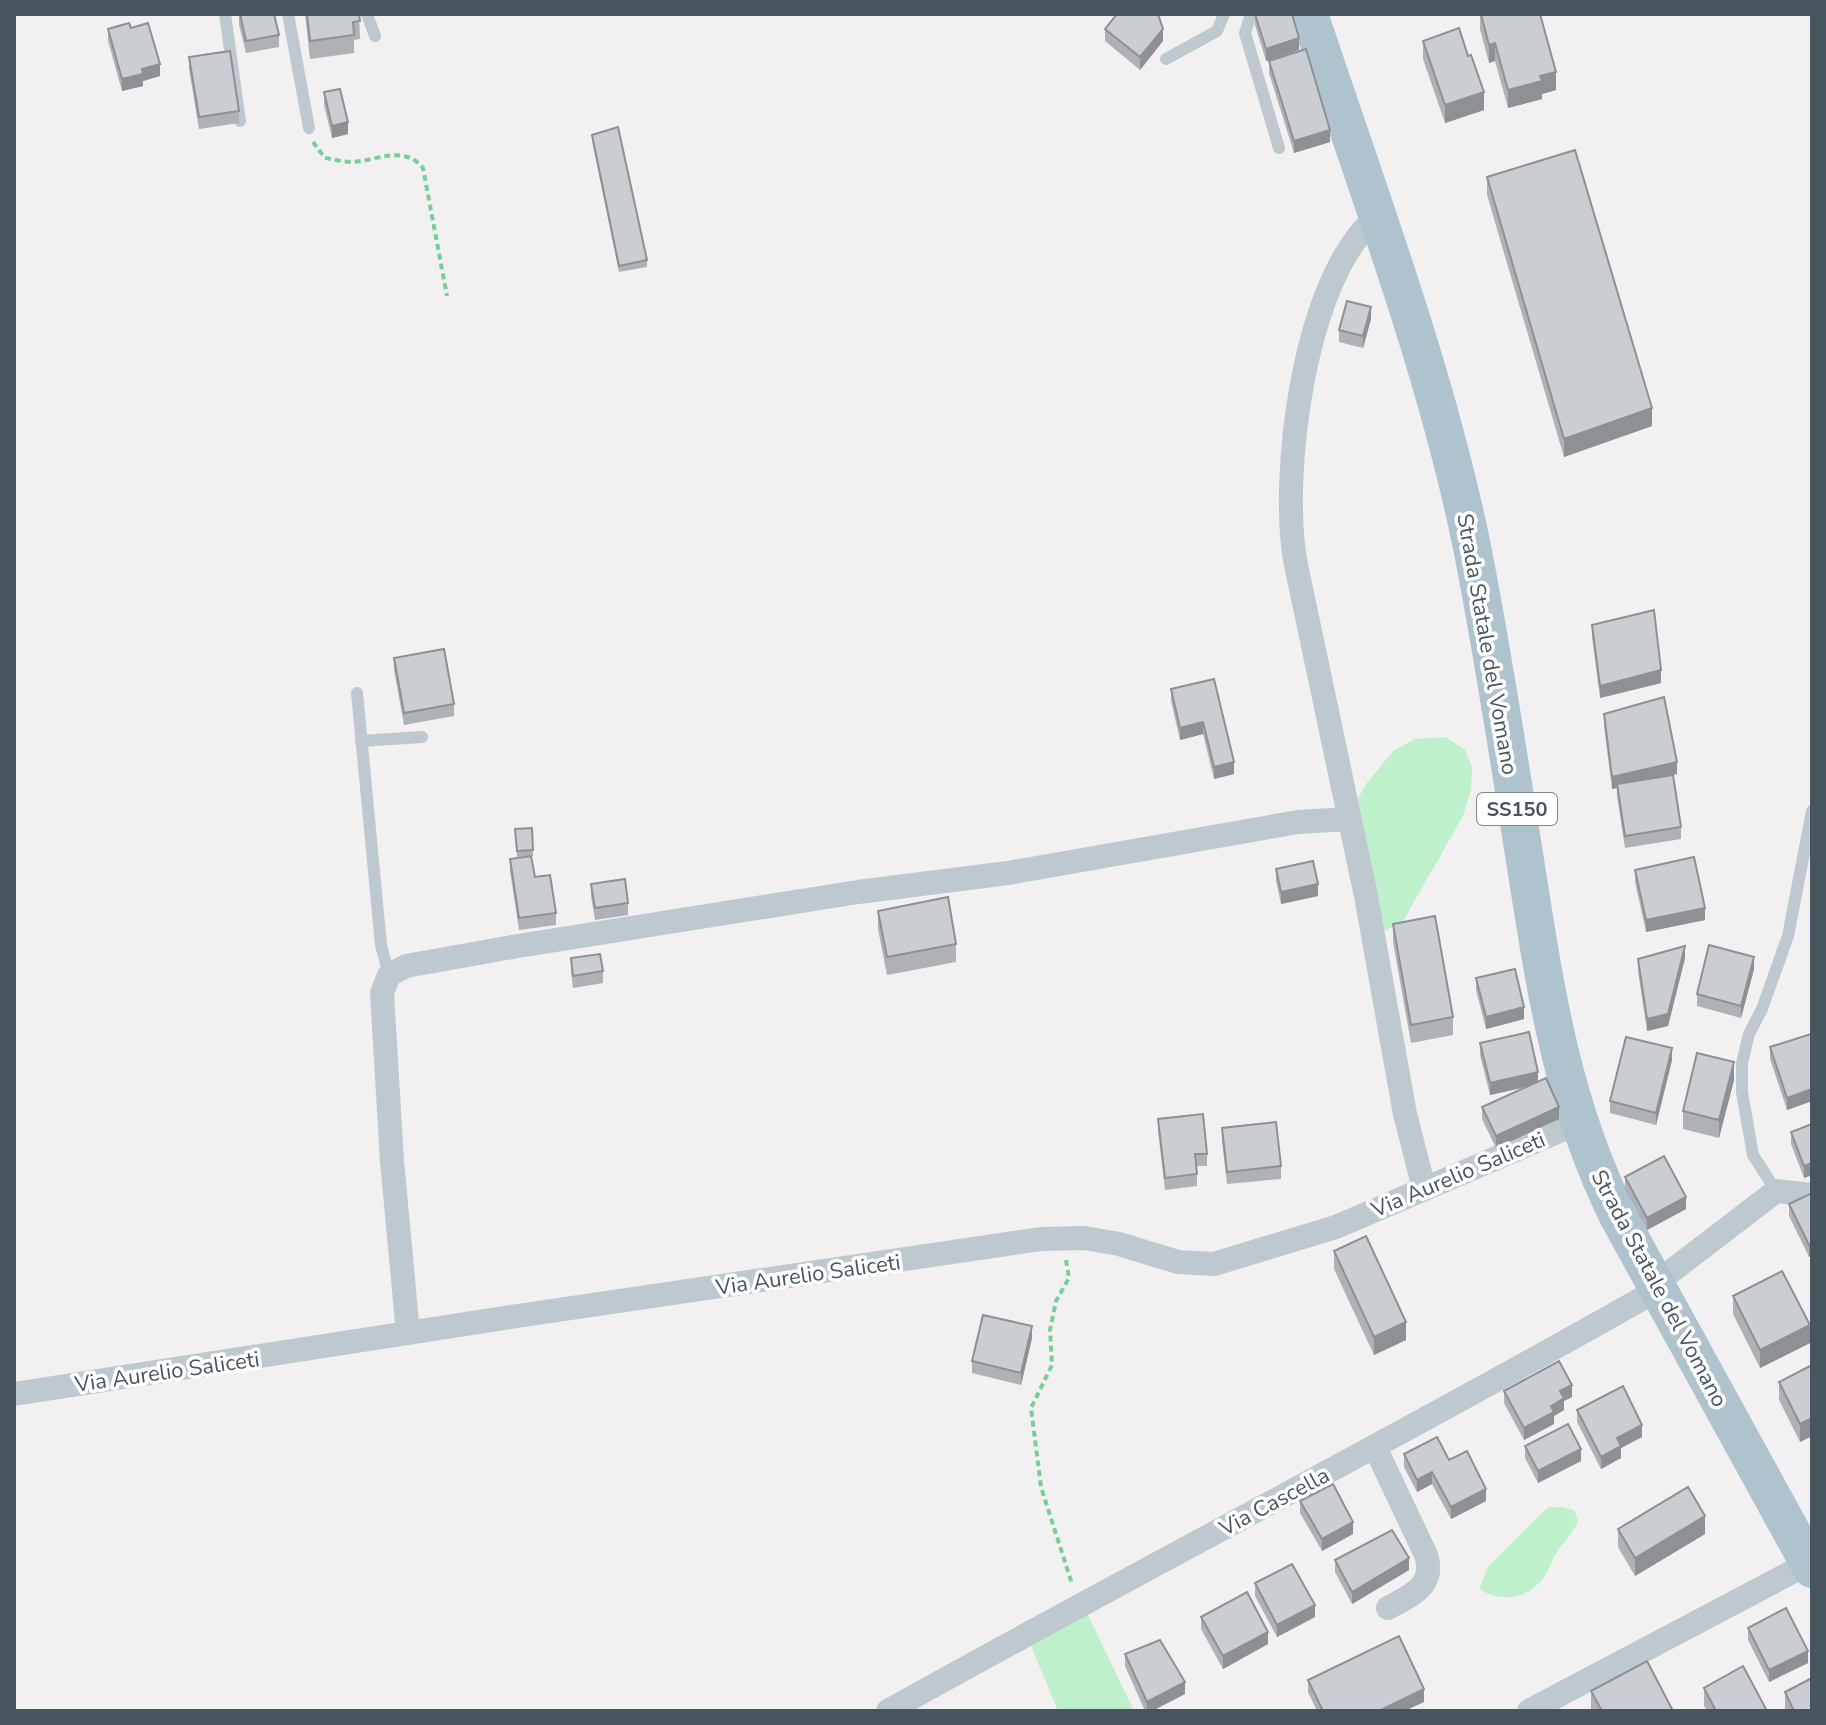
<svg xmlns="http://www.w3.org/2000/svg" width="1826" height="1725" viewBox="0 0 1826 1725" font-family="'Nunito Sans',sans-serif">
  <rect width="100%" height="100%" fill="#f2f0f0"/>
  <path fill="#bef0cc" d="M1446 737 1465 750 1472 767 1471 789 1463 816 1403 921 1381 933 1355 804 1366 784 1394 750 1415 739Z
    M1548 1507H1562L1574 1510 1578 1520C1574 1533 1564 1541 1557 1552 1551 1561 1549 1571 1542 1580 1525 1600 1500 1602 1479 1589L1488 1567Z
    M1086 1611 1134 1711H1058L1031 1646Z"/>
  <g fill="none" stroke-linecap="round" stroke-linejoin="round">
    <path stroke="#75cf99" stroke-width="4" stroke-dasharray="6 4" stroke-linecap="butt" d="M313 142 325 158C333 159 343 162 351 162 378 161 403 144 423 168L447 296
      M1066 1260 1069 1278 1056 1301 1050 1330 1052 1365 1031 1408 1041 1487 1072 1584"/>
    <path stroke="#bdc9cf" stroke-width="12" d="M225 14 240 121
      M288 14 309 128
      M367 14 375 36
      M1251 14 1245 33 1279 148
      M1166 59 1217 31 1224 14
      M357 693 381 945 389 975
      M361 741 422 737
      M1776 1191 1753 1155 1742 1092V1063L1749 1034 1762 1009 1788 936 1812 811"/>
    <path stroke="#bdc9cf" stroke-width="24" d="M1376 218C1304 276 1279 479 1296 565L1366 896 1405 1114 1424 1188
      M1656 1283 1776 1191 1812 1195
      M408 1333 392 1161 382 993 389 975 406 966 518 946 858 892 1008 873 1298 822 1348 819
      M14 1394 524 1315 1041 1239 1085 1238 1119 1244 1178 1262 1214 1264 1336 1227 1578 1123
      M1375 1447 1426 1555C1436 1586 1411 1595 1388 1608
      M888 1711C1144 1568 1405 1434 1659 1289
      M1529 1711 1809 1563"/>
    <path stroke="#afc3cf" stroke-width="38" d="M1309 14C1367 189 1437 372 1473 552 1494 659 1510 766 1527 873 1546 994 1563 1105 1618 1216L1812 1569"/>
  </g>
  <path fill="#aeb1b5" d="M239 14 279 35V47L246 53 239 25Z
    M305 14H359L360 39 354 40V53L310 59Z
    M1115 14H1158L1163 41 1140 70 1105 41V29L1115 17Z
    M1255 14 1299 50 1266 61 1255 25Z
    M1480 14H1540L1556 90 1542 94V99L1508 108 1495 61 1489 63 1480 29Z
    M108 29 160 76 143 81V86L122 91 108 41Z
    M1423 41 1484 110 1445 123 1423 59Z
    M189 57 239 111V123L199 129 189 69Z
    M1269 61 1330 142 1294 153 1269 73Z
    M324 92 348 134 332 138 324 105Z
    M592 135 647 260V267L619 272 592 141Z
    M1487 177 1652 426 1564 457 1487 195Z
    M1371 319 1363 348 1339 342V330Z
    M1592 625 1661 683 1600 698 1592 637Z
    M394 658 454 704V716L404 725 394 670Z
    M1214 679 1234 774 1214 779 1203 734 1180 740 1171 701V689Z
    M1604 714 1677 774 1668 776 1681 827V839L1625 848 1617 796V788L1612 789 1604 726Z
    M532 828 533 856H531L535 877 556 913V925L519 930 510 871V859L528 856 517 857 515 829Z
    M1276 869 1318 896 1281 904 1276 881Z
    M1635 870 1705 920 1646 932 1635 882Z
    M591 884 628 903V915L595 920 591 896Z
    M878 911 956 944V962L887 975 878 929Z
    M1393 924 1453 1017V1035L1411 1043 1393 942Z
    M571 958 603 971V983L573 988 571 971Z
    M1685 958 1668 1026 1647 1031 1638 971V959Z
    M1754 969 1741 1018 1697 1006V994Z
    M1476 978 1524 1019 1486 1029 1476 990Z
    M1812 1037V1101L1787 1110 1770 1059V1047Z
    M1480 1043 1538 1081 1559 1119 1496 1148 1482 1119V1107L1527 1087 1490 1095 1480 1055Z
    M1672 1060 1656 1125 1610 1113V1101Z
    M1734 1080 1719 1138 1683 1129V1111Z
    M1158 1119 1207 1154V1166H1197V1186L1165 1190 1158 1131Z
    M1812 1124V1175L1804 1178 1791 1144V1132Z
    M1222 1128 1281 1166V1179L1227 1184 1222 1140Z
    M1625 1177 1686 1209 1647 1230 1625 1189Z
    M1812 1193 1809 1257 1789 1216V1204Z
    M1334 1251 1406 1340 1374 1355 1334 1269Z
    M1733 1296 1810 1343 1760 1368 1733 1314Z
    M1032 1338 1021 1385 972 1373V1361Z
    M1812 1365V1436L1800 1442 1779 1400V1382Z
    M1504 1391 1572 1397 1564 1401V1410L1554 1416V1424L1524 1440 1504 1403Z
    M1577 1410 1642 1437 1621 1448V1458L1601 1469 1577 1422Z
    M1525 1446 1581 1461 1538 1483 1525 1458Z
    M1404 1454 1449 1460 1486 1501 1451 1519 1432 1484 1417 1492 1404 1467Z
    M1300 1501 1353 1534 1322 1551 1300 1513Z
    M1618 1529 1705 1534 1635 1576 1618 1547Z
    M1335 1560 1409 1570 1352 1604 1335 1572Z
    M1255 1583 1315 1617 1277 1637 1255 1596Z
    M1201 1617 1268 1644 1223 1669 1201 1629Z
    M1748 1628 1808 1663 1769 1682 1748 1640Z
    M1125 1654 1185 1694 1152 1711H1145L1125 1666Z
    M1308 1680 1424 1702 1404 1711H1317L1308 1692Z
    M1704 1688 1767 1711H1707L1704 1706Z
    M1591 1691 1673 1711H1591Z
    M1785 1692 1812 1711H1785Z"/>
  <path fill="#8d9094" d="M1163 29V41L1140 70V57Z
    M1299 38V50L1266 61V49Z
    M1495 43V61L1489 63V45Z
    M160 64V76L143 81V86L122 91V79L142 69Z
    M1556 72V90L1542 94V99L1508 108V90L1540 76Z
    M1484 92V110L1445 123V105Z
    M348 122V134L332 138V126Z
    M1330 130V142L1294 153V141Z
    M1371 307V319L1363 348V336Z
    M1652 408V426L1564 457V439Z
    M1661 670V683L1600 698V686Z
    M1203 722V734L1180 740V728Z
    M1234 762V774L1214 779V767Z
    M1677 762V774L1612 789V777Z
    M1318 884V896L1281 904V892Z
    M1705 908V920L1646 932V920Z
    M1685 946V958L1668 1026 1647 1031V1019Z
    M1754 957V969L1741 1018V1006Z
    M1524 1007V1019L1486 1029V1017Z
    M1672 1048V1060L1656 1125V1113Z
    M1734 1062V1080L1719 1138V1120Z
    M1538 1072V1084L1490 1095V1083Z
    M1812 1089V1101L1787 1110V1098Z
    M1559 1107V1119L1496 1148V1136Z
    M1812 1163V1175L1804 1178V1166Z
    M1686 1197V1209L1647 1230V1218Z
    M1812 1243V1256L1809 1257V1245Z
    M1406 1322V1340L1374 1355V1337Z
    M1810 1325V1343L1760 1368V1350Z
    M1032 1326V1338L1021 1385V1373Z
    M1572 1385V1397L1564 1401V1410L1554 1416V1424L1524 1440V1428L1551 1406 1560 1391Z
    M1812 1418V1436L1800 1442V1424Z
    M1642 1425V1437L1621 1448V1458L1601 1469V1457L1617 1438Z
    M1581 1449V1461L1538 1483V1471Z
    M1432 1472V1484L1417 1492V1480Z
    M1486 1489V1501L1451 1519V1507Z
    M1705 1516V1534L1635 1576V1558Z
    M1353 1522V1534L1322 1551V1539Z
    M1409 1558V1570L1352 1604V1592Z
    M1315 1605V1617L1277 1637V1625Z
    M1268 1632V1644L1223 1669V1656Z
    M1808 1651V1663L1769 1682V1670Z
    M1185 1682V1694L1152 1711H1147V1702Z
    M1424 1689V1702L1404 1711H1379Z"/>
  <path fill="#caced3" stroke="#8d9094" stroke-width="2" d="M240 14H274L279 35 246 41Z
    M307 14H359L360 21 353 22 354 35 310 41Z
    M1117 14H1158L1163 29 1140 57 1105 29Z
    M1255 14H1292L1299 38 1266 49Z
    M1481 14H1540L1556 72 1540 76 1542 81 1508 90 1495 43 1489 45Z
    M129 23 131 28 148 23 160 64 142 69 143 74 122 79 108 29Z
    M1459 28 1468 56 1471 55 1484 92 1445 105 1423 41Z
    M1306 49 1330 130 1294 141 1269 61Z
    M230 51 239 111 199 117 189 57Z
    M340 89 348 122 332 126 324 92Z
    M618 127 647 260 619 266 592 135Z
    M1575 150 1652 408 1564 439 1487 177Z
    M1347 301 1371 307 1363 336 1339 330Z
    M1654 610 1661 670 1600 686 1592 625Z
    M444 649 454 704 404 713 394 658Z
    M1214 679 1234 762 1214 767 1203 722 1180 728 1171 689Z
    M1664 697 1677 762 1612 777 1604 714Z
    M1673 775 1681 827 1625 836 1617 784Z
    M532 828 533 850 517 851 515 829Z
    M531 856 535 877 550 875 556 913 519 918 510 859Z
    M1694 857 1705 908 1646 920 1635 870Z
    M1313 861 1318 884 1281 892 1276 869Z
    M625 879 628 903 595 908 591 884Z
    M948 897 956 944 887 957 878 911Z
    M1435 916 1453 1017 1411 1025 1393 924Z
    M1709 945 1754 957 1741 1006 1697 994Z
    M1685 946 1668 1014 1647 1019 1638 959Z
    M600 954 603 971 573 976 571 958Z
    M1515 969 1524 1007 1486 1017 1476 978Z
    M1529 1032 1538 1072 1490 1083 1480 1043Z
    M1811 1034 1812 1037V1089L1787 1098 1770 1047Z
    M1626 1037 1672 1048 1656 1113 1610 1101Z
    M1697 1053 1734 1062 1719 1120 1683 1111Z
    M1546 1078 1559 1107 1496 1136 1482 1107Z
    M1203 1114 1207 1154H1195L1197 1174 1165 1178 1158 1119Z
    M1276 1122 1281 1166 1227 1172 1222 1128Z
    M1812 1124V1163L1804 1166 1791 1132Z
    M1664 1156 1686 1197 1647 1218 1625 1177Z
    M1812 1193V1243L1809 1245 1789 1204Z
    M1366 1236 1406 1322 1374 1337 1334 1251Z
    M1782 1271 1810 1325 1760 1350 1733 1296Z
    M983 1315 1032 1326 1021 1373 972 1361Z
    M1559 1361 1572 1385 1560 1391 1564 1398 1551 1406 1554 1412 1524 1428 1504 1391Z
    M1812 1365V1418L1800 1424 1779 1382Z
    M1623 1386 1642 1425 1617 1438 1621 1446 1601 1457 1577 1410Z
    M1568 1424 1581 1449 1538 1471 1525 1446Z
    M1437 1437 1449 1460 1467 1451 1486 1489 1451 1507 1432 1472 1417 1480 1404 1454Z
    M1333 1484 1353 1522 1322 1539 1300 1501Z
    M1688 1487 1705 1516 1635 1558 1618 1529Z
    M1392 1530 1409 1558 1352 1592 1335 1560Z
    M1292 1564 1315 1605 1277 1625 1255 1583Z
    M1247 1592 1268 1632 1223 1656 1201 1617Z
    M1786 1608 1808 1651 1769 1670 1748 1628Z
    M1399 1636 1424 1689 1379 1711H1323L1308 1680Z
    M1160 1640 1185 1682 1147 1702 1125 1654Z
    M1647 1661 1673 1711H1602L1591 1691Z
    M1743 1666 1767 1711H1716L1704 1688Z
    M1812 1678V1711H1794L1785 1692Z"/>
  <g text-anchor="middle" stroke-width="7" stroke-linejoin="round" paint-order="stroke">
    <rect fill="#fff" stroke="#7e898e" stroke-width="2" x="1477" y="793" width="80" height="32" rx="6"/>
    <g font-size="20" font-weight="bold" fill="#47565e">
      <text x="1517" y="816">SS150</text>
    </g>
    <g font-size="22" fill="#47565e" stroke="#fff">
      <text transform="translate(1488 644) rotate(80)" y="8">Strada Statale del Vomano</text>
      <text transform="translate(1458 1174) rotate(-23)" y="8">Via Aurelio Saliceti</text>
      <text transform="translate(808 1274) rotate(-8)" y="8">Via Aurelio Saliceti</text>
      <text transform="translate(1660 1288) rotate(62)" y="8">Strada Statale del Vomano</text>
      <text transform="translate(167 1371) rotate(-8)" y="8">Via Aurelio Saliceti</text>
      <text transform="translate(1274 1501) rotate(-28)" y="8">Via Cascella</text>
    </g>
  </g>
  <rect width="1826" height="1725" fill="none" stroke="#47565e" stroke-width="32"/>
</svg>
